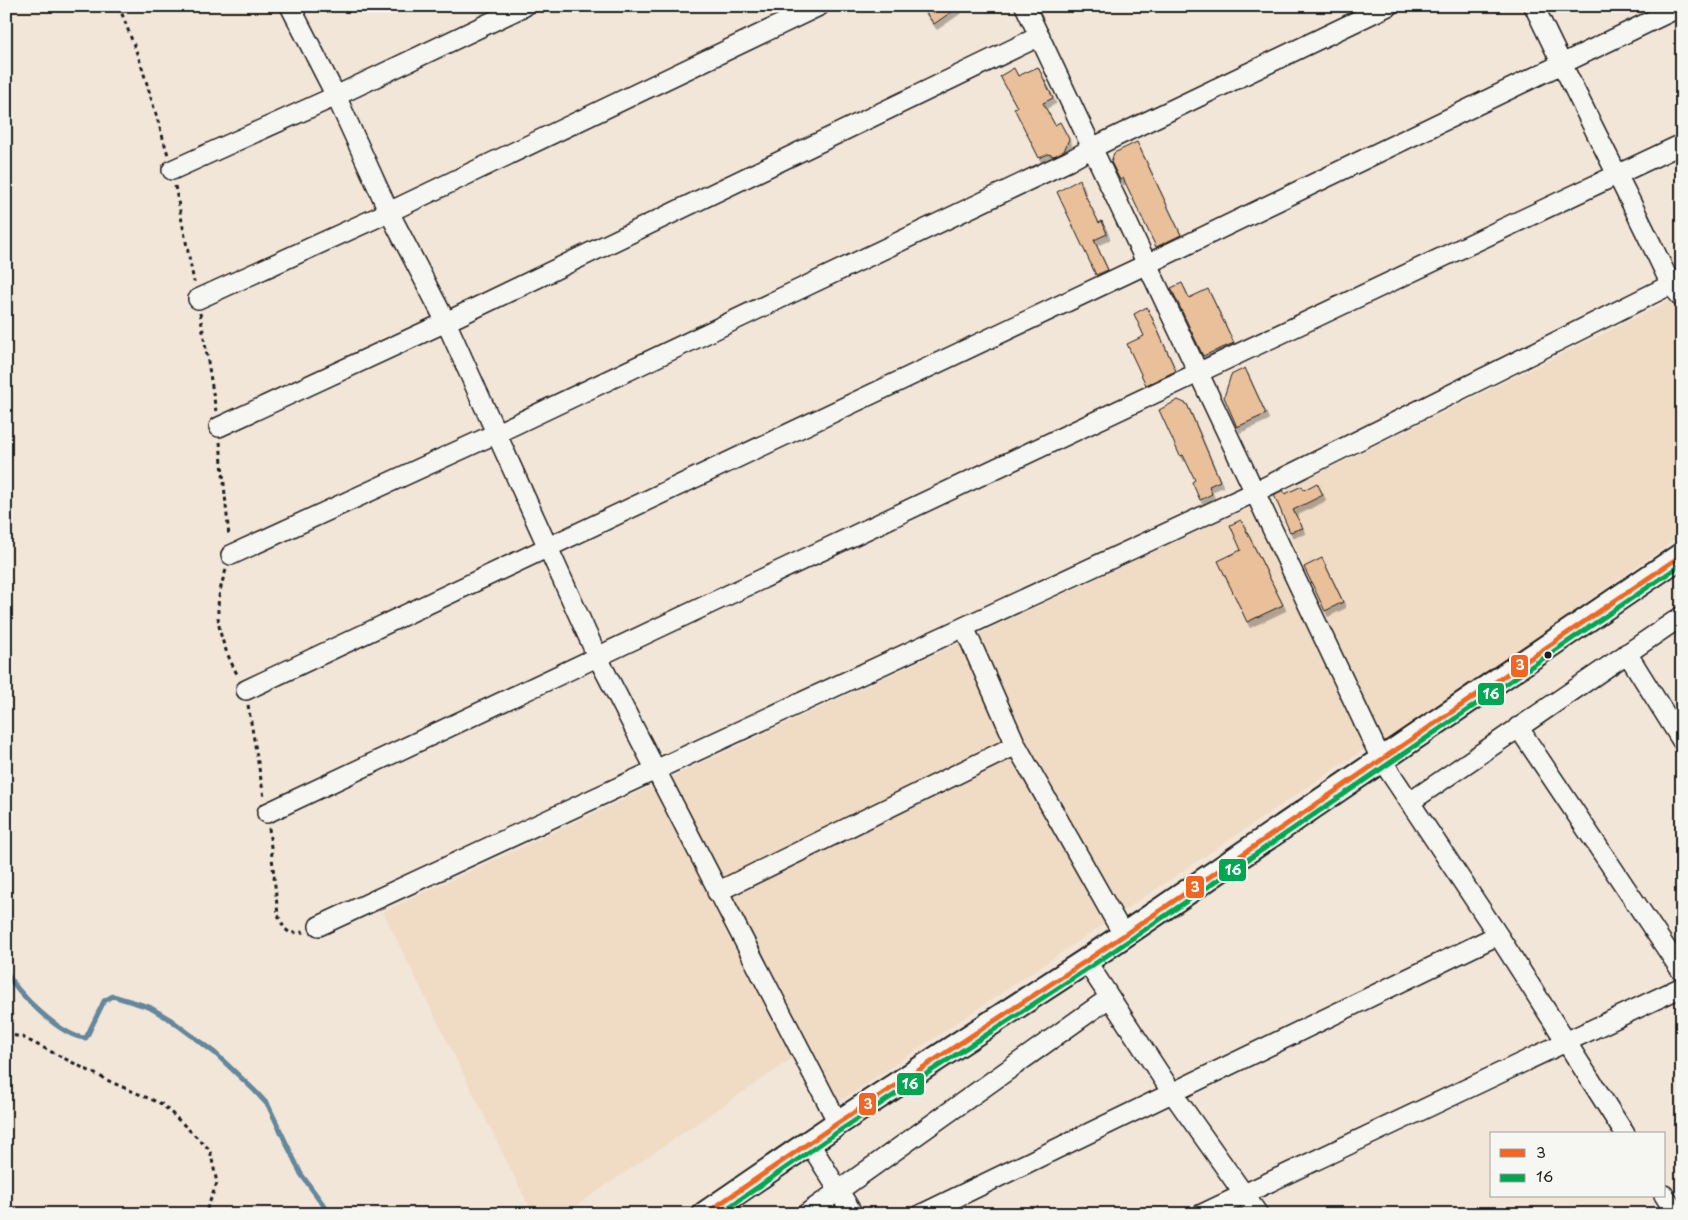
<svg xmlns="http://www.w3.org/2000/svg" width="1688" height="1220" viewBox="0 0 1688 1220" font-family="'Playpen Sans',sans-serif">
  <defs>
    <filter id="shadow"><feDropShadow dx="3" dy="5.5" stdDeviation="0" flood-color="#0004"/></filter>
  </defs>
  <rect width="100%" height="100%" fill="#f2e6d8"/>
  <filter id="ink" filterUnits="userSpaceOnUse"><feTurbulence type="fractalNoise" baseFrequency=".02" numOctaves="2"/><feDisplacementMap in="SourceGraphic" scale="10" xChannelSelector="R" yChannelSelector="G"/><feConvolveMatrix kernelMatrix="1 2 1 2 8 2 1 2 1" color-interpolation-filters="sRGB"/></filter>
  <g filter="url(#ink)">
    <path fill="#f0dbc5" d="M1682 295V535L1383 745 1273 496Z
      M1250 507 1366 748 827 1110 799 1054 564 1214H533L383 912Z"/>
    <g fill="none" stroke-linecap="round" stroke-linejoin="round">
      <path stroke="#63879c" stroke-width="5" d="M6 971C15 992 63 1038 86 1038L104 1001 113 996 149 1007 171 1020 215 1053 254 1090 268 1105 301 1174 330 1214"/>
    </g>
    <path fill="#eac09a" stroke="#1c1c1c" filter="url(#shadow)" d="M921 6H960L934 24Z
      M1038 67 1053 98 1043 103 1055 125 1060 122 1069 139 1064 151 1054 156 1048 154 1039 158 1014 108 1017 107 1000 76 1014 68 1018 76Z
      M1137 142 1181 235 1156 247 1123 178 1120 180 1111 162 1114 153Z
      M1080 179 1084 193 1099 223 1102 221 1107 234 1094 240 1108 270 1096 275 1057 192Z
      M1182 283 1189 298 1208 289 1234 343 1203 356 1171 288Z
      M1147 307 1176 371 1146 385 1127 344 1144 336 1134 314Z
      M1245 368 1266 414 1237 427 1224 397 1231 375Z
      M1178 400 1187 404 1220 481 1209 486 1212 494 1200 500 1192 482 1195 480 1183 455 1180 456 1159 410Z
      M1317 483 1323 495 1293 510 1303 528 1290 532 1274 495 1283 490 1285 494 1302 486 1304 490Z
      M1241 520 1283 605 1247 622 1218 561 1241 550 1230 525Z
      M1322 558 1343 602 1325 611 1304 567Z"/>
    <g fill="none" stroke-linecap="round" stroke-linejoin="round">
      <defs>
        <path id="minor" d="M290 6 336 96 389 212 446 322 597 656 838 1123
          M1025 6 1381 759 1498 935 1625 1134
          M1534 6C1578 100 1627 191 1671 285L1682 298
          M172 170 336 96 525 6
          M198 299 389 212 819 6
          M219 427 446 322 1040 36
          M231 555 495 434 1069 161 1092 148 1388 6
          M964 627 1016 745 1124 936
          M1627 653 1682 741
          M246 690 1147 264 1682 6
          M1518 727 1682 972
          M1410 802 1682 616
          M267 813 1682 144
          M717 892 1016 745
          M319 926 1255 492 1682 279
          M1086 961 1171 1091 1258 1214
          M810 1144 853 1214
          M1664 1195 1676 1214
          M806 1214 1109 998
          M922 1214 1498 935
          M1202 1214 1682 987"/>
        <path id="major" d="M705 1214 838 1123 1086 961 1682 555"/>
      </defs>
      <use href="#minor" stroke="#1c1c1c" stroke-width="22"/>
      <use href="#major" stroke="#1c1c1c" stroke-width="28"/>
      <path stroke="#1c1c1c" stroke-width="3" stroke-dasharray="4 4" stroke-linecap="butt" d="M119 6 141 64 168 155
        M175 186 194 282
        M200 313 216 411
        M220 442 229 537
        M226 570C211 612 218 638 238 676
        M248 705 264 797
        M269 828 278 915 284 928 290 933 304 932
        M6 1034 22 1037 111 1082 162 1104 210 1150 217 1183 205 1214"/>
      <use href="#minor" stroke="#f6f6f2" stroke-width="19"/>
      <use href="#major" stroke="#f6f6f2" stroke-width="24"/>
      <defs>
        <path id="bus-1" d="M705 1214 838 1123 1086 961 1682 555"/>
        <path id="bus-2" d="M719 1214 842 1129 1090 967 1682 564"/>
      </defs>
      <use href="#bus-1" stroke="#f6f6f2" stroke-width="9"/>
      <use href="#bus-2" stroke="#f6f6f2" stroke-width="9"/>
      <use href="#bus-1" stroke="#f26522" stroke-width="5"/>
      <use href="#bus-2" stroke="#00a651" stroke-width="5"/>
    </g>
  </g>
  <circle fill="#1c1c1c" stroke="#f6f6f2" stroke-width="2" cx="1548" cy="655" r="4.5"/>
  <g stroke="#f6f6f2" stroke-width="2">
    <rect x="1510" y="654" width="19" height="24" rx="5" fill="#f26522"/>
    <rect x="1477" y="682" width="28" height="24" rx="5" fill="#00a651"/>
    <rect x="1218" y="858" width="29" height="24" rx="5" fill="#00a651"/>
    <rect x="1185" y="875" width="20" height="24" rx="5" fill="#f26522"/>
    <rect x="896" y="1072" width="29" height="24" rx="5" fill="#00a651"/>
    <rect x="858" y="1092" width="19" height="24" rx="5" fill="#f26522"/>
  </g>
  <g font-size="14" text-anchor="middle" font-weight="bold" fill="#fff">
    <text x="1520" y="670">3</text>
    <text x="1491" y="699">16</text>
    <text x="1233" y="875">16</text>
    <text x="1195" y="892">3</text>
    <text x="910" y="1089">16</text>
    <text x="868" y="1109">3</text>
  </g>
  <rect width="1688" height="1220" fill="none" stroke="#f6f6f2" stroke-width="25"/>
  <rect x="12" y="12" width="1663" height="1195" fill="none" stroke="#1c1c1c" stroke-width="2" filter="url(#ink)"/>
  <rect x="1490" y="1132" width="175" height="65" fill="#f6f6f2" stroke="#9f9f9c"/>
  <rect x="1500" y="1149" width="25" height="8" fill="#f26522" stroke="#9f9f9c"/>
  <text x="1536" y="1158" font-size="15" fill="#1c1c1c">3</text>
  <rect x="1500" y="1174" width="25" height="8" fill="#00a651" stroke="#9f9f9c"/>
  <text x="1536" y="1182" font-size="15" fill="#1c1c1c">16</text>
</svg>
